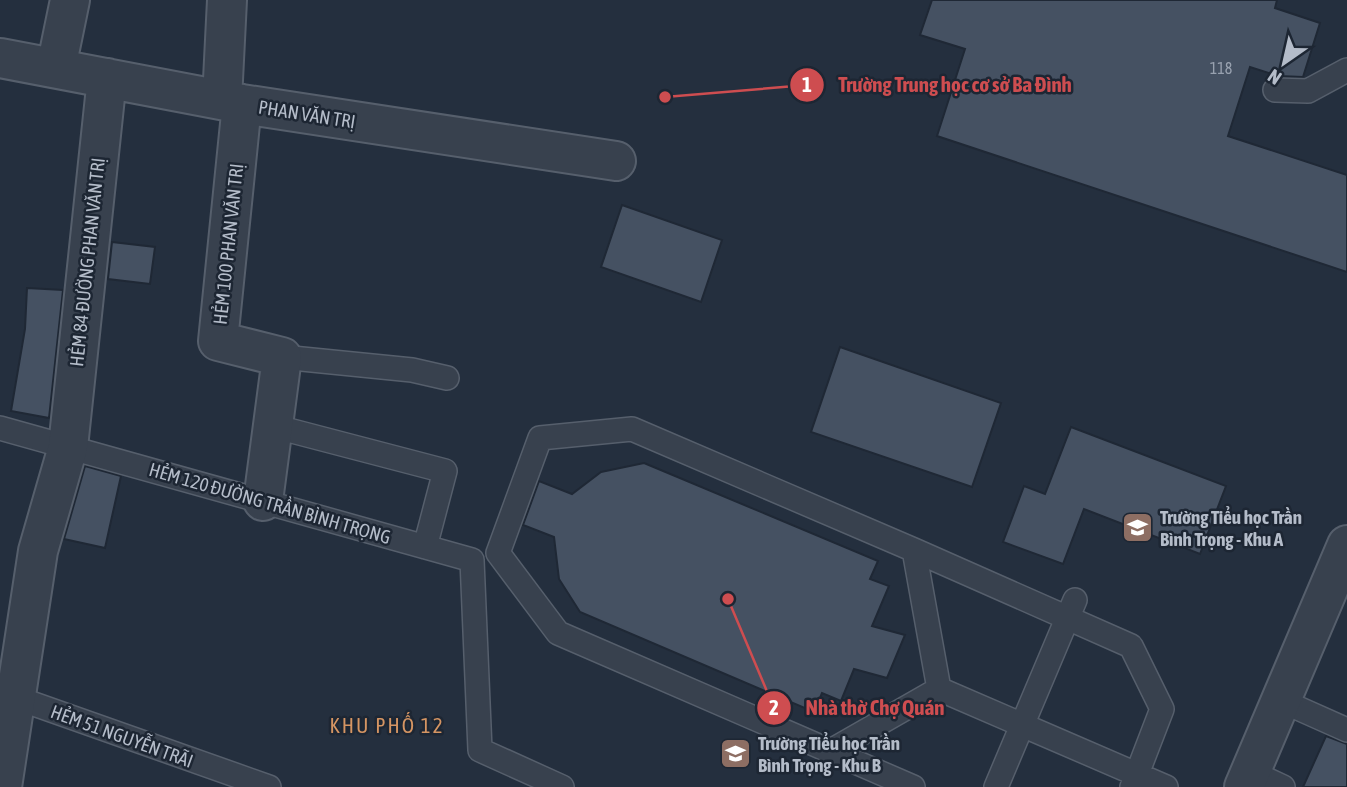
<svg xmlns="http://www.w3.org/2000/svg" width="1347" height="787" viewBox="0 0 1347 787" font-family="'Asap Condensed',sans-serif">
  <rect width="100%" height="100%" fill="#242f3e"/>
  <path fill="#455162" stroke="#1f2835" stroke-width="2" d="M932 0H1277L1275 8 1320 23 1303 77 1278 76 1250 67 1228 136 1347 175V272L937 136 965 49 920 35Z
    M622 205 722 240 701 302 601 267Z
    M112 242 155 247 150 284 108 279Z
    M27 288 63 290 49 418 11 411 25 329Z
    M840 347 1001 403 972 487 811 432Z
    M1071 427 1226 486 1200 554 1084 509 1063 564 1003 542 1024 486 1045 494Z
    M644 463 878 561 870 579 889 586 872 626 905 635 887 678 854 669 841 701 822 693 814 712 580 612 559 579 554 537 523 525 539 481 572 494 601 472Z
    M85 466 121 476 105 548 64 539Z
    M1326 736 1347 744V787H1303Z"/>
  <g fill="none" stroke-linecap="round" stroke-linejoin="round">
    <defs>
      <path id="service" d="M1275 90 1308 91 1347 70
        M282 357 412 370 447 378
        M273 426 445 471 425 547
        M0 428 472 560 480 750 562 787
        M914 550 939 689
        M498 553 540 438 632 429 914 550 1131 646 1162 709 1132 787
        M498 553 558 633 913 787
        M939 689 1166 787
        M14 697 269 787
        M1282 701 1347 730
        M829 752 939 689
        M1251 772 1283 787
        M996 787 1075 600"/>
      <path id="minor" d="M0 58 242 104 616 161
        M56 68 70 0
        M222 100 227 0
        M242 104 218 341 282 357 263 501
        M2 787 38 551 68 447 107 78"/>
      <path id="tertiary" d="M1244 787 1347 545"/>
    </defs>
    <use href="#service" stroke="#565f6c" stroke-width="26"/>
    <use href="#minor" stroke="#565f6c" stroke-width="42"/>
    <use href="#tertiary" stroke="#565f6c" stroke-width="42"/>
    <use href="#service" stroke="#38414e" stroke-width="23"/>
    <use href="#minor" stroke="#38414e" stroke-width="38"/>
    <use href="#tertiary" stroke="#38414e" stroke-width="38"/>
  </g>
  <defs>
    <symbol id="school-square" viewBox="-11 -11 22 22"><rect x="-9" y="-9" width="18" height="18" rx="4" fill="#8d6e63" stroke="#1d2633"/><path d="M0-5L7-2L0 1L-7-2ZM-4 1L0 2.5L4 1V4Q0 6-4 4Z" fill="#fff"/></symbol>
  </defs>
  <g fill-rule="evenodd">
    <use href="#school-square" x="1120" y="510" width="35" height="35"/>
    <use href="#school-square" x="718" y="736" width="35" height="35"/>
  </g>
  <g text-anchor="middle" stroke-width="5" stroke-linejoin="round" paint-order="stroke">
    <g font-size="16" fill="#98a1af">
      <text x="1221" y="74">118</text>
    </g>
    <g font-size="19" fill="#b4bcc9" stroke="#1d2633">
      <text transform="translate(307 114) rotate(9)" y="7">PHAN VĂN TRỊ</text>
      <text transform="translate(228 244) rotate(-84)" y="7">HẺM 100 PHAN VĂN TRỊ</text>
      <text transform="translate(87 262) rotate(-84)" y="7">HẺM 84 ĐƯỜNG PHAN VĂN TRỊ</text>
      <text transform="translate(270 503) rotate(16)" y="7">HẺM 120 ĐƯỜNG TRẦN BÌNH TRỌNG</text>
      <text transform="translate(122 736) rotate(20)" y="7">HẺM 51 NGUYỄN TRÃI</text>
    </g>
    <g font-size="19" font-weight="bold" fill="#b4bcc9" stroke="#1d2633" text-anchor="start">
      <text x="1160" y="524">Trường Tiểu học Trần<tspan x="1160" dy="22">Bình Trọng - Khu A</tspan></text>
      <text x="758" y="750">Trường Tiểu học Trần<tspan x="758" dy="22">Bình Trọng - Khu B</tspan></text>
    </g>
    <g font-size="21" letter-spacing="2" fill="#d59563" stroke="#1d2633">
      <text x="387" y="733">KHU PHỐ 12</text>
    </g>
  </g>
  <path fill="none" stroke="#ce4d50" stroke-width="2.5" d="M665 97L807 85M728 599L774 708"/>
  <g fill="#ce4d50" stroke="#1d2633" stroke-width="2.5">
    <circle cx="665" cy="97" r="7"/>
    <circle cx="728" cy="599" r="7"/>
    <circle cx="807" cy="85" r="18"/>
    <circle cx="774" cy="708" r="18"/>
  </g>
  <g font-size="21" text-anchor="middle" font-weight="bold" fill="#fff">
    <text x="807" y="92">1</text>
    <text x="774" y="715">2</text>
  </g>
  <g font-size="21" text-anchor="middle" font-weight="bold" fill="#ce4d50" stroke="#1d2633" stroke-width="5" stroke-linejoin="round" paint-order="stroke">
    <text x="955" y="92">Trường Trung học cơ sở Ba Đình</text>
    <text x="875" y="715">Nhà thờ Chợ Quán</text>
  </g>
  <g transform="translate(1284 63) rotate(214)" stroke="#1d2633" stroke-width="5" paint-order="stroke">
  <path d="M0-5L12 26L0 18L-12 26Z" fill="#b4bcc9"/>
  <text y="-10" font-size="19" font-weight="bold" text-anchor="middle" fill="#b4bcc9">N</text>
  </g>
</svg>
